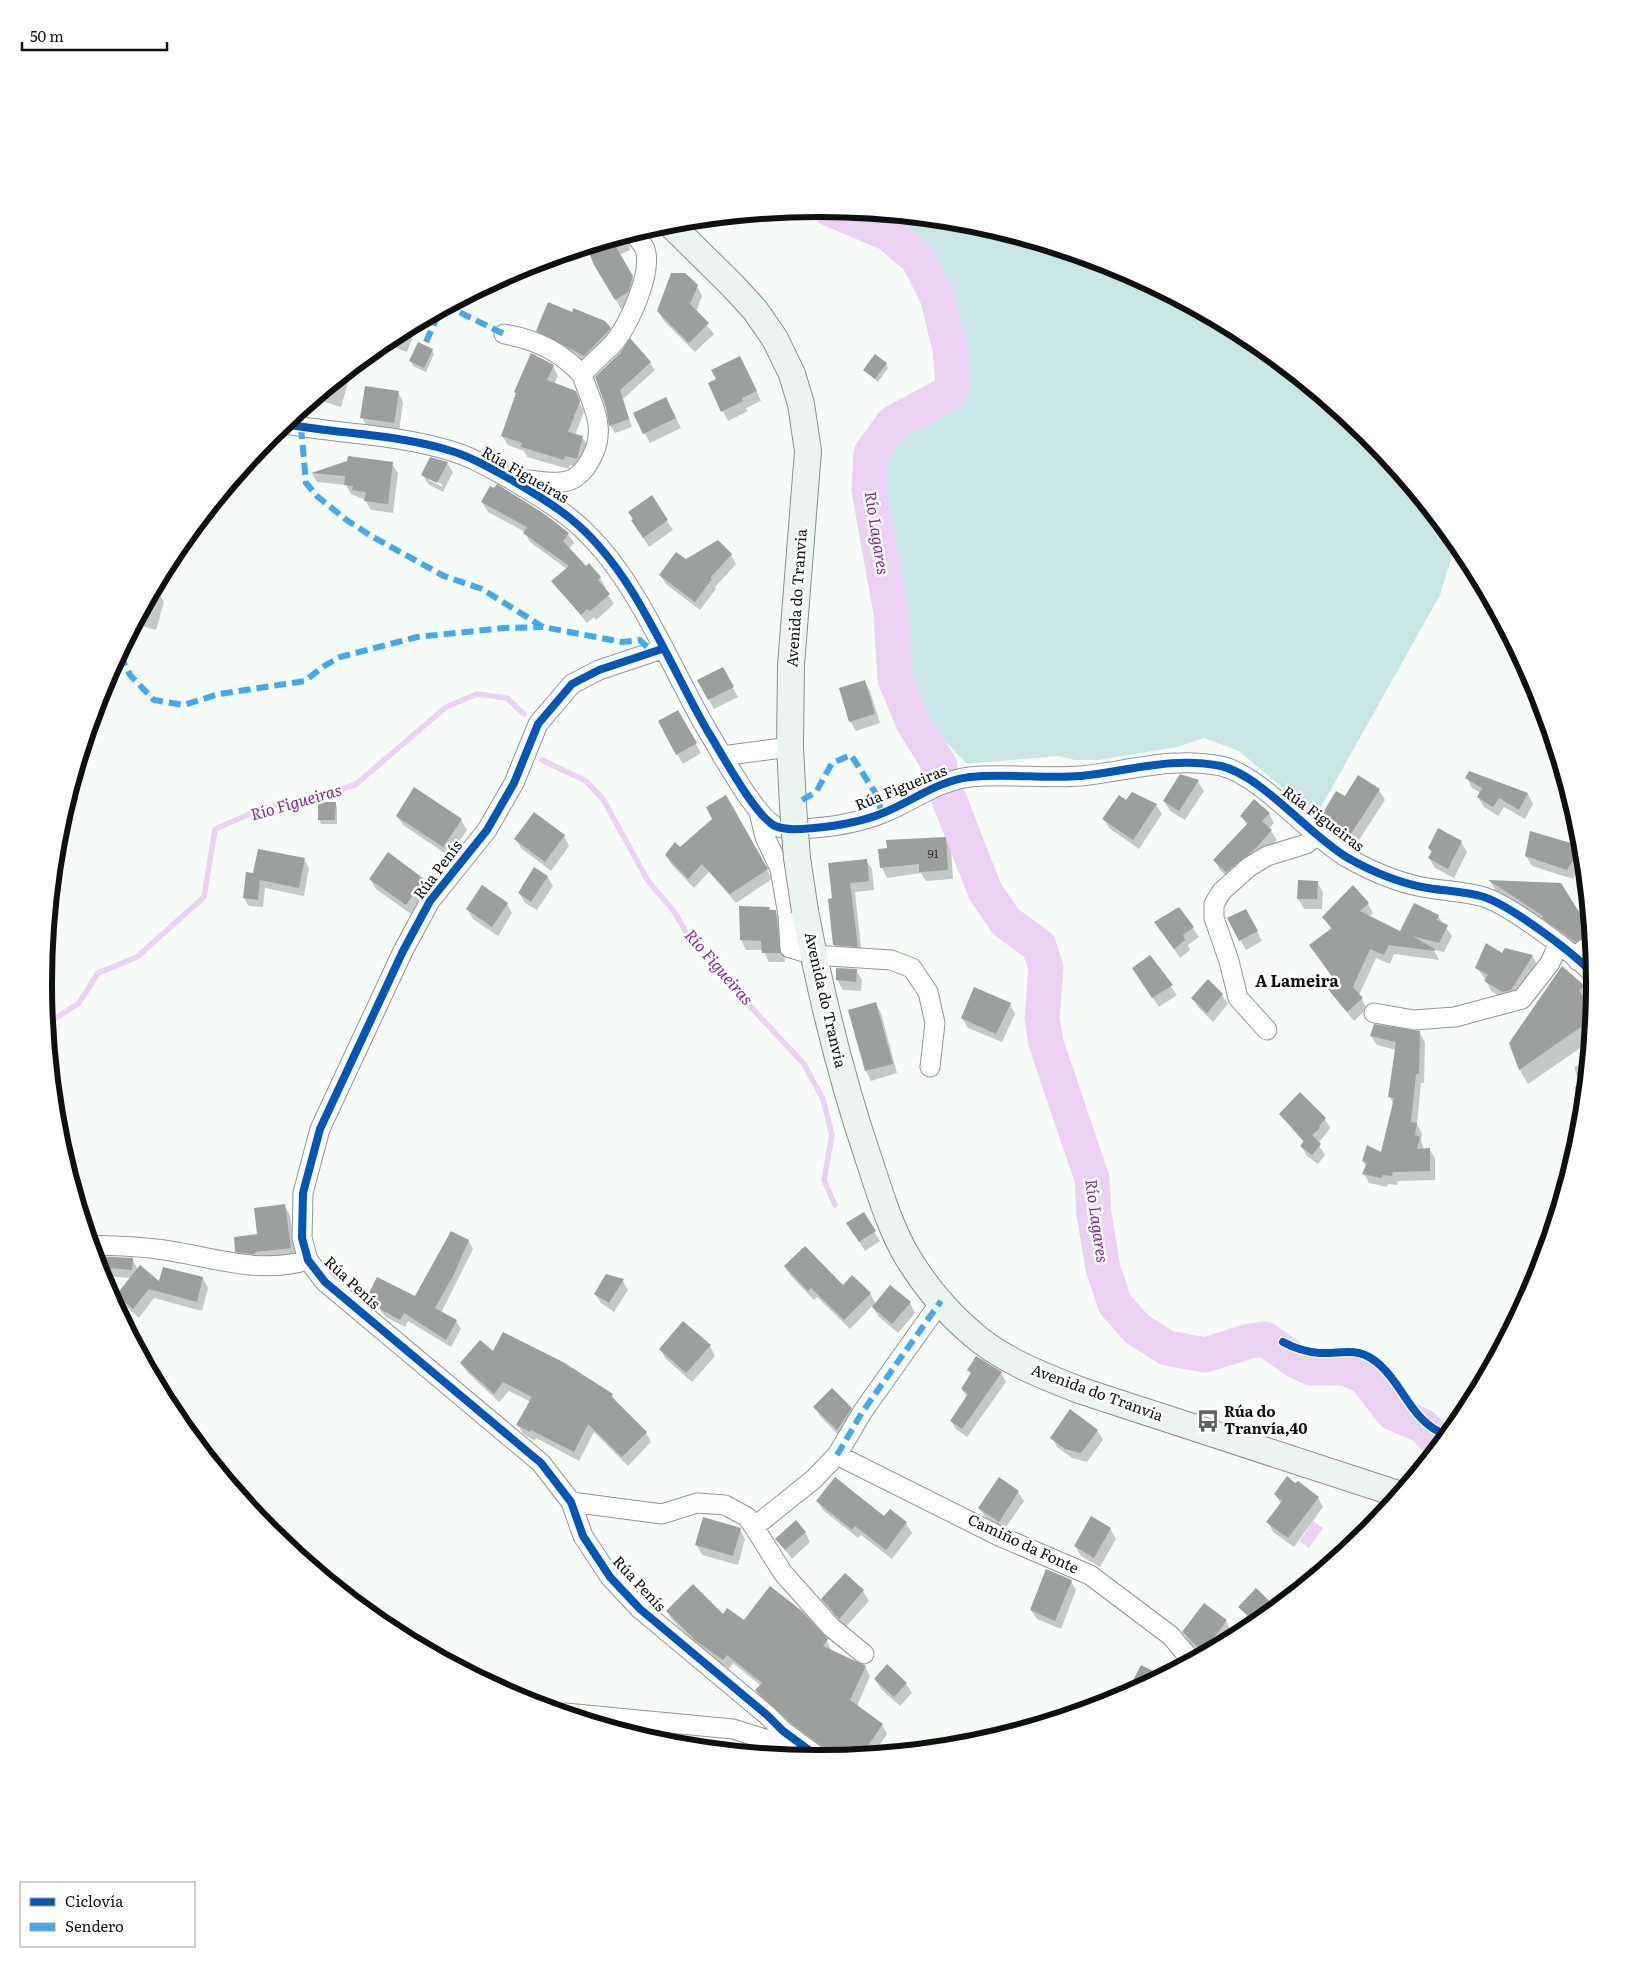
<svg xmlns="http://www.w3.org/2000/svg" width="1638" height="1967" viewBox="0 0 1638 1967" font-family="Literata,serif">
  <rect width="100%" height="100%" fill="#f7fcf8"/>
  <path fill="#c8e7e4" d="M851 211 971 223 1116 267 1250 339 1367 436 1456 543 1440 595 1316 816 1239 751 1204 738 1177 747 1099 760H1075L1058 756 967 764C943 739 920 715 908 682 901 664 907 644 906 625 901 576 869 491 888 446 902 411 950 416 966 391 951 344 948 260 905 230 889 219 869 218 851 211Z"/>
  <path fill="#ebd1f2" d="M1313 1521 1323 1528 1309 1548 1300 1541Z"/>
  <path fill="#0003" fill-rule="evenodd" d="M627 236 630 250 619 255 638 286 633 301 621 309 596 266 588 247Z
    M697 286 702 296 696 312 714 334 695 352 664 321 658 311Z
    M610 328 615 338 590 365 543 341 538 331Z
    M403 331 410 334 412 339 407 352 392 347 389 342 391 337Z
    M432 350 434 354 426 372 413 366 411 361Z
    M650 363 655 370 623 399 632 427 615 433 610 425 607 407 596 378Z
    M886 363 888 368 878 382 865 370Z
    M553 366 558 376 554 384 575 392 584 412 575 435 583 438 588 447 582 468 570 465 569 469 527 457 524 451 508 445 502 436 516 395 515 392Z
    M745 367 761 401 746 408 748 411 728 421 709 383Z
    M352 369 341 407 315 399Z
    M398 392 403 402 399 432 367 427 362 417Z
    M666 399 681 428 650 443 634 414Z
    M270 436 274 443 260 464 251 459Z
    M348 462 392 464 398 473 393 513 371 510 365 500 351 494 346 485 317 482 312 474Z
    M447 463 453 472 443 492 428 484 423 475ZM429 477 443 485 442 487 429 480Z
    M239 474 229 492 225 491Z
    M651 497 673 530 649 547 638 530Z
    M482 502 568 534 574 543 569 549 585 568 589 565 600 578 606 588 604 589 614 604 596 620 594 617 587 623 553 581 567 569 530 542 525 532 488 512Z
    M731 555 736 564 715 587 716 589 700 610 666 584 660 575 686 561Z
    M154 591 159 593 164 602 156 630 136 624Z
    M722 669 738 697 714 709 699 681Z
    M864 681 870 691 880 723 856 731 850 721Z
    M677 712 701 753 683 764 677 754Z
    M1469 773 1528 794 1533 804 1525 819 1504 807 1498 816 1484 807 1478 797 1481 793 1472 788 1467 778Z
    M1181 776 1198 782 1204 791 1185 820 1170 811 1164 801Z
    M415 789 461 820 467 830 449 856 403 825 397 816Z
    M1379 790 1385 800 1353 849 1325 830 1319 821 1345 798Z
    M1133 794 1156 805 1162 814 1139 849 1109 828 1104 819 1126 802Z
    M335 803 337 807V824H321L319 819Z
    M1269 814 1274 823 1269 828 1277 840 1259 861 1232 881 1220 870 1214 860 1247 826 1242 816Z
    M1439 830 1461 842 1467 852 1454 878 1435 868 1429 858 1432 853 1429 848Z
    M564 836 569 846 551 871 521 848 516 839Z
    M946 839 951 848 953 879 926 881 921 873 887 878 882 868 880 850Z
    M1581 847 1582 863 1573 879 1532 866 1526 856Z
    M680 848H756L772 879 736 903 709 872 694 888 672 865 666 856Z
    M304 859 309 868 304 896 265 888 263 907 249 906 244 898 254 875Z
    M866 860 872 869 874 890 855 892 862 956 840 954 835 945 834 899Z
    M547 876 553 886 537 910 525 903 519 893Z
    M370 879 423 880 429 889 411 914 376 889Z
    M1490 881 1560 884 1589 930 1591 953 1584 957 1498 894Z
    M1299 882H1317L1323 892 1322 909H1304L1298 899Z
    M507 904 512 913 498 936 473 919 467 909Z
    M1368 904 1373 913 1369 917 1400 932 1438 916 1452 936 1444 952 1434 950 1439 960 1394 954 1390 964 1376 958 1359 995 1367 1008 1354 1021 1328 989 1334 980 1311 946 1332 930 1323 917Z
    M741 908H769L771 911H775L781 921 785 962H769L763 950H746L741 940Z
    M1179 908 1199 937 1188 945 1190 950 1180 958 1162 932Z
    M1228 918 1251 920 1262 941 1246 950Z
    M1502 955 1532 956 1538 965 1509 1002 1491 991 1486 980 1477 968Z
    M1149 957 1177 995 1159 1007 1139 978Z
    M856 970 862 980 861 991 843 990 837 980Z
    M1584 987 1592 1002 1589 1004 1592 1007 1589 1042 1528 1084 1520 1070 1511 1044Z
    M1222 995 1228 1004 1213 1022 1198 1007 1193 998Z
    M875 1003 881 1013 897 1073 871 1081 866 1071 849 1011Z
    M1010 1004 1015 1014 1002 1042 968 1028 962 1018Z
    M1419 1032 1425 1042 1424 1083H1421L1417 1124 1422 1134 1421 1140 1424 1150 1429 1149 1435 1158V1180L1398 1181 1397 1185 1388 1184 1387 1187 1369 1183 1364 1174 1366 1167 1363 1161 1382 1153 1394 1105 1390 1097 1396 1050 1377 1045 1371 1036Z
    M1586 1063 1582 1107 1574 1087 1580 1085 1574 1067Z
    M1281 1114 1325 1119 1330 1128 1318 1144 1325 1155 1318 1164 1307 1156 1301 1146 1304 1143Z
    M285 1206 290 1215 296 1257 242 1261 236 1251 258 1235Z
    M863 1214 880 1241 865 1251 854 1233Z
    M468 1240 473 1249 441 1313 456 1321 461 1329 451 1347 408 1321 405 1327 386 1317 374 1303 369 1295 415 1298Z
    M96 1258 132 1259 138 1270 160 1283 203 1278 208 1288 202 1311 154 1298 139 1318 123 1304 117 1295 131 1278 101 1276Z
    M785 1267 870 1294 876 1304 910 1303 915 1313 898 1333 879 1317 872 1306 850 1329 817 1297 814 1300 791 1276Z
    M623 1281 628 1290 614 1312 601 1303 595 1294Z
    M710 1346 715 1356 692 1382 666 1359 660 1349Z
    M493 1353 612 1395 616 1403 646 1433 651 1442 628 1466 594 1432 579 1461 536 1438 535 1441 523 1434 518 1425 531 1402 509 1391 499 1402 467 1372 461 1363Z
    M969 1370 1001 1373 1006 1382 967 1437 956 1429 951 1421 967 1397 962 1389 972 1375Z
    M815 1407 851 1409 856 1419 842 1439 820 1416Z
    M1097 1430 1103 1440 1087 1462 1072 1458 1057 1447 1052 1438Z
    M1018 1492 1024 1501 1004 1530 985 1517 979 1508Z
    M1275 1494 1318 1498 1323 1507 1294 1547 1273 1532 1268 1522 1281 1504Z
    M818 1501 884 1518 890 1510 906 1523 912 1533 892 1559 861 1535 858 1538 823 1510Z
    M740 1529 745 1539 738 1565 702 1555 697 1545Z
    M1110 1529 1116 1539 1100 1567 1081 1556 1075 1546Z
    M805 1532 810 1542 792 1559 777 1539Z
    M845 1574 863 1591 869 1601 845 1628 823 1600Z
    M1071 1581 1076 1590 1061 1629 1037 1619 1031 1610Z
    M1240 1607H1275L1254 1625Z
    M667 1611 723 1616 827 1640 831 1651 865 1667 870 1676 857 1706 882 1725 887 1734 874 1753 832 1757 797 1732 762 1700 756 1690 761 1686 733 1663 729 1669 703 1651 673 1621Z
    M1226 1621 1231 1631 1222 1643 1202 1654 1189 1642 1184 1632Z
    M887 1666 906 1684 912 1693 900 1706 881 1689 875 1679Z"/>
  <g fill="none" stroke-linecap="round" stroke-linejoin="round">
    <path stroke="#ebd1f2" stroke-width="5.5" d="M542 760 586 781 603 799 648 881 673 910 688 935 732 987 804 1064 823 1099 832 1135 824 1180 835 1205
      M48 1023 79 1003 98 973 137 957 204 897 215 829 261 809 326 794 355 785 446 707 477 694 507 698 524 714"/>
    <path stroke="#ebd1f2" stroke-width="35" d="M830 209 889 234 918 259 937 296 950 349 953 384 949 393 893 423 871 453 869 490 891 613 895 679 913 722 940 766
      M947 794 985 891 1006 922 1039 946 1046 968 1042 1018 1046 1043 1092 1179 1094 1214 1103 1268 1115 1304 1137 1329 1167 1348 1205 1355 1250 1341 1265 1339 1296 1361 1311 1368H1344L1364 1376 1393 1413 1423 1426 1440 1443"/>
  </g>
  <path fill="#9ca09c" d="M612 240 633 276 628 292 615 300 594 265 587 248Z
    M671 273H685L698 285 690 304 709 323 689 343 657 311Z
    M548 302 572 312 573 308 605 321 611 328 584 356 536 331Z
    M630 338 651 362 620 390 629 419 609 426 606 408 595 377 620 353Z
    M418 342 433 349 424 368 409 361Z
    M531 353 554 365 547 380 576 391 580 401 568 432 583 436 577 459 565 456 564 460 521 447 522 443 501 436 516 393 514 392Z
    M875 354 887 363 875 379 863 370Z
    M740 356 757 391 742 398 743 401 721 412 708 383 716 379 711 370Z
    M365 386 399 391 394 423 360 418Z
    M666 397 676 418 643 434 633 413Z
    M348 456 393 462 388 504 364 501 366 492 352 490 353 486 344 485 345 476 311 473 347 461Z
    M430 457 448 462 437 483 421 475Z
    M497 484 543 513 569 533 563 541 586 566 589 563 601 577 598 580 610 594 590 611 587 609 581 615 551 581 569 566 523 533 527 527 481 502 490 486 494 488Z
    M652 495 668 520 643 538 631 520 633 519 628 512Z
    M718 540 732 554 710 578 712 579 695 602 659 575 676 552 686 559Z
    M723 667 734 687 708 700 697 680Z
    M865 680 875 714 849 722 839 688Z
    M678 710 697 743 676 755 658 721Z
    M1469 771 1528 793 1519 810 1499 798 1493 807 1477 797 1482 788 1465 778Z
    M1180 774 1199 780 1179 811 1163 801Z
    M1358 775 1380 789 1347 840 1318 821 1336 791 1345 796Z
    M414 787 462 819 443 847 396 816Z
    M1132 792 1157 804 1133 840 1102 819 1119 795 1126 800Z
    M726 795 768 869 730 894 702 864 688 879 665 855 675 842 680 847 712 819 706 807Z
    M1254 799 1270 813 1262 821 1272 830 1253 851 1226 872 1213 860 1248 823 1240 816Z
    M318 802H336L335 820H318Z
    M534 812 565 835 545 862 514 839Z
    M1438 828 1462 841 1448 869 1428 858 1432 851 1428 848Z
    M1530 831 1581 846V848L1567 870 1525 856Z
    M946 837 948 870 919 872V864L880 868 878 849 887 848 886 840Z
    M258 849 305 858 299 888 260 880 258 900 243 898 246 872 253 873Z
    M388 852 424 879 406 905 369 879Z
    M867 859 869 881 850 883 858 947 833 945 828 899 832 898 828 863Z
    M534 867 548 876 531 902 518 893Z
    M1298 880 1318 881 1317 899H1297Z
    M1488 880 1561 883 1589 928V934L1575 942 1542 918 1543 916Z
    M482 885 508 903 492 927 466 909Z
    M1353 885 1369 903 1360 911 1400 931 1414 903 1439 915 1437 920 1448 925 1439 943 1412 936 1435 949 1434 951 1389 945 1384 955 1370 949 1353 987 1363 998 1347 1012 1327 988 1334 979 1309 945 1332 928 1322 917Z
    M739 906 770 907 769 910H776L780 953H762L761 941 740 940Z
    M1179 907 1194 927 1183 935 1185 940 1174 949 1154 922Z
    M1246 909 1258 931 1239 941 1227 918Z
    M1486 943 1502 953 1505 948 1533 955 1511 990 1503 992 1484 981 1488 975 1475 968Z
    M1150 955 1173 985 1152 998 1132 968Z
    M1562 966 1585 986 1579 991 1592 1006 1591 1020 1519 1070 1509 1043Z
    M836 968 857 969 856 982 836 980Z
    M1208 979 1223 994 1207 1013 1191 998Z
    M974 987 1011 1003 996 1034 961 1018Z
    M876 1002 893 1064 865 1071 848 1010Z
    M1374 1024 1420 1031 1419 1074H1416L1411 1122 1417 1123 1415 1135 1420 1137 1417 1149 1430 1148V1171L1393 1172 1392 1176 1383 1175 1381 1178 1362 1174 1367 1163 1362 1161 1367 1145 1381 1152 1394 1098 1388 1097 1396 1042 1370 1036Z
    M1300 1092 1326 1118 1319 1126 1320 1128 1312 1135 1321 1144 1312 1155 1300 1146 1304 1141 1279 1114Z
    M285 1204 291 1248 255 1252V1254L235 1252 234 1237 257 1234 254 1208Z
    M864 1212 876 1231 859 1242 846 1223Z
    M451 1231 469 1240 454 1274 435 1308 457 1320 446 1340 404 1313 400 1320 380 1309 381 1305 368 1295 377 1277 415 1296Z
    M805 1246 843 1285 852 1275 871 1293 844 1320 811 1288 808 1291 784 1266Z
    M96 1256 133 1258 132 1270 99 1267Z
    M140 1265 159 1281 163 1267 203 1277 197 1302 149 1289 133 1309 116 1295Z
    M606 1274 624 1279 609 1303 594 1294Z
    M890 1285 911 1302 892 1324 872 1307Z
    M683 1321 711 1345 686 1373 659 1349Z
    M503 1332 563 1362 613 1394 611 1396 647 1432 622 1457 588 1424 574 1452 531 1430 530 1432 516 1425 532 1397 503 1382 494 1394 460 1363 480 1340 493 1351Z
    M976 1356 1002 1372 962 1429 950 1421 968 1394 961 1389 971 1373 967 1370Z
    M832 1388 852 1408 837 1430 813 1407Z
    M1070 1409 1098 1430 1081 1453 1065 1449 1050 1438Z
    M1287 1476 1295 1483 1298 1481 1319 1497 1288 1538 1266 1522 1282 1501 1274 1494Z
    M835 1477 884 1516 890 1509 907 1522 886 1550 855 1526 852 1530 816 1501Z
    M999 1477 1019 1491 999 1522 978 1508Z
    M1091 1516 1111 1528 1094 1558 1074 1546Z
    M703 1517 741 1528 733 1556 695 1545Z
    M796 1520 806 1532 785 1550 775 1539Z
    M1046 1569 1072 1580 1055 1621 1030 1610Z
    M845 1573 864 1590 839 1619 821 1599Z
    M693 1584 723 1614 727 1608 744 1620 770 1586 802 1611 828 1639 823 1646 866 1666 850 1700 883 1724 861 1755 838 1757 812 1739 790 1722 755 1690 762 1683 727 1655 723 1660 696 1641 666 1611Z
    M1256 1588 1276 1607 1256 1623 1238 1607Z
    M1204 1603 1227 1620 1203 1652 1182 1632Z
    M887 1664 907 1683 894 1697 874 1679Z
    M1141 1665 1161 1675 1126 1694Z"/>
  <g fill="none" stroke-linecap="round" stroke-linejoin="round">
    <defs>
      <path id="street" d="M504 334C534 339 562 352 582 375
        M285 424C339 434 395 434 448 450 470 456 492 469 512 480 532 492 553 504 571 519 634 570 667 661 707 730 721 752 754 815 775 826 788 831 802 829 814 828 838 826 861 822 883 813 913 801 937 781 970 777 1007 773 1044 779 1081 776 1130 771 1171 756 1221 766 1261 775 1311 837 1348 858 1371 871 1397 882 1422 887 1442 891 1464 891 1484 897 1511 906 1574 953 1593 974
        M523 487 529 480C539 481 550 483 560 482 571 482 580 475 586 467 610 432 594 410 582 375 591 364 602 355 612 345 628 327 653 273 645 249 643 244 637 238 634 233
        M662 649 599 670 572 684 538 724 514 783 487 830 430 901 403 951 320 1129 303 1193 302 1238 308 1260 325 1282 541 1463 571 1502 583 1536 610 1577 640 1609 767 1715 783 1731 821 1759
        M722 756 790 747
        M759 812 765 837 780 869 788 915 790 948 814 955 891 960 912 968 928 992 935 1023 930 1067
        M1578 961 1582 951 1590 945
        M1374 1013 1414 1020 1455 1017 1522 999 1550 963 1558 945
        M1267 1030 1238 998 1229 961 1214 918V904L1222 891 1249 867 1267 856 1306 844 1317 835
        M92 1245C114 1246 136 1246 157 1249 207 1255 257 1276 308 1260
        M837 1455 999 1536 1090 1575 1171 1636 1191 1660
        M571 1502 662 1514 697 1503 725 1505 747 1517 754 1527 814 1479 837 1455 863 1411 941 1301
        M754 1527 783 1573 831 1627 864 1654
        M565 1713 733 1729 784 1745 799 1747"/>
      <path id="secondary" d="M669 223 731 284 755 310 775 339 792 374 801 404 808 451 791 665 790 747 793 806
        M805 911C821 995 841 1078 869 1160 880 1193 890 1228 908 1258 924 1284 946 1311 969 1331 1001 1360 1043 1376 1082 1391L1398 1494"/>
    </defs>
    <use href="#street" stroke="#949694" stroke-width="21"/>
    <use href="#secondary" stroke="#8b8d8b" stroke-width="28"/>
    <use href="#street" stroke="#fefffe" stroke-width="19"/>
    <use href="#secondary" stroke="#ecf4ef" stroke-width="26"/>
    <defs>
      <path id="secondary-bridge" d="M793 806 797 858 805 911"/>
    </defs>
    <use href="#secondary-bridge" stroke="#8b8d8b" stroke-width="28" stroke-linecap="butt"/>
    <use href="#secondary-bridge" stroke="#ecf4ef" stroke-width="26"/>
    <path stroke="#3fa9f5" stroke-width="6" stroke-dasharray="12 6" stroke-linecap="butt" d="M426 342 439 313 449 309 457 311 504 334
      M301 427 306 483 318 497 348 521 373 537 444 576 482 589 543 627 622 642 640 640 652 652
      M120 655 130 675 154 700 184 705 219 694 305 681 324 666 340 657 417 637 504 628 543 627
      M802 800 816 792 832 763 851 755 878 797 881 813
      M837 1455 863 1411 941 1301"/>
    <defs>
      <path id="cycleway" d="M285 424C339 434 395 434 448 450 470 456 492 469 512 480 532 492 553 504 571 519 634 570 667 661 707 730 721 752 754 815 775 826 788 831 802 829 814 828 838 826 861 822 883 813 913 801 937 781 970 777 1007 773 1044 779 1081 776 1130 771 1171 756 1221 766 1261 775 1311 837 1348 858 1371 871 1397 882 1422 887 1442 891 1464 891 1484 897 1511 906 1574 953 1593 974
        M662 649 599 670 572 684 538 724 514 783 487 830 430 901 403 951 320 1129 303 1193 302 1238 308 1260 325 1282 541 1463 571 1502 583 1536 610 1577 640 1609 767 1715 783 1731 821 1759
        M1283 1342C1294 1348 1307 1352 1320 1353 1345 1354 1359 1345 1381 1366 1404 1387 1414 1425 1447 1435"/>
    </defs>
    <use href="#cycleway" stroke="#fff" stroke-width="11"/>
    <use href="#cycleway" stroke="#0057b8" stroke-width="8"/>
  </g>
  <defs>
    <symbol id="bus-bare" viewBox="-9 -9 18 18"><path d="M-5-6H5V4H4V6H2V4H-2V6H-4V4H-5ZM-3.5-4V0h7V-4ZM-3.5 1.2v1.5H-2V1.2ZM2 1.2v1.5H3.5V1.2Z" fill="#616361" stroke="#fff" stroke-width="2.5" paint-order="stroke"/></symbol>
  </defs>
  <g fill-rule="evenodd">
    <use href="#bus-bare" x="1192" y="1405" width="32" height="32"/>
  </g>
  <g text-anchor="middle" stroke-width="5" stroke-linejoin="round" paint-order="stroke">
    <g font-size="12" fill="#333433">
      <text x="933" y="858">91</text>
    </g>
    <g font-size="15" fill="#101010" stroke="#fff">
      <text transform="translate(525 475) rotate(30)" y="5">Rúa Figueiras</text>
      <text transform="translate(797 598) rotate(-86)" y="5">Avenida do Tranvia</text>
      <text transform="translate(901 788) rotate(-22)" y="5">Rúa Figueiras</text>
      <text transform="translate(1323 819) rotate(37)" y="5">Rúa Figueiras</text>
      <text transform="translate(438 870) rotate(-53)" y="5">Rúa Penís</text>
      <text transform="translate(825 1000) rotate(77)" y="5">Avenida do Tranvia</text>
      <text transform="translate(352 1283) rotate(43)" y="5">Rúa Penís</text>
      <text transform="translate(1097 1393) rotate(20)" y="5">Avenida do Tranvia</text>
      <text transform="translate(1023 1544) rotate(25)" y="5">Camiño da Fonte</text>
      <text transform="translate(639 1584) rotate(47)" y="5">Rúa Penís</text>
    </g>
    <g font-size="15" font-weight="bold" fill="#101010" stroke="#fff" text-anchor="start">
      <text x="1224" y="1417">Rúa do<tspan x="1224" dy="17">Tranvía,40</tspan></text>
    </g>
    <g font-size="16" font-style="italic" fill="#872695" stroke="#fff">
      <text transform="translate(877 533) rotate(81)" y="6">Río Lagares</text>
      <text transform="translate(296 802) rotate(-16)" y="6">Río Figueiras</text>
      <text transform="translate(719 967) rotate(49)" y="6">Río Figueiras</text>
      <text transform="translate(1097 1221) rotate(82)" y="6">Río Lagares</text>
    </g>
    <g font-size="16" font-weight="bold" fill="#101010" stroke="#fff">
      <text x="1297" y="987">A Lameira</text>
    </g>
  </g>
  <path d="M0 0H1638V1967H0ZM818 217H820A766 766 0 0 1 1586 983V984A766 766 0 0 1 820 1750H818A766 766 0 0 1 52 984V983A766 766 0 0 1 818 217Z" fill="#fff" fill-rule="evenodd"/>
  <path fill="none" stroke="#101010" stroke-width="6" d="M818 217H820A766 766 0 0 1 1586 983V984A766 766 0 0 1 820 1750H818A766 766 0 0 1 52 984V983A766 766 0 0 1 818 217Z"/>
  <rect x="20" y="1882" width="175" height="65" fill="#ffffff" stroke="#9f9f9f"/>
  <rect x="30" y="1898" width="25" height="8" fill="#0057b8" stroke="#9f9f9f"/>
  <text x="65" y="1907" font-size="15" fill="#101010">Ciclovía</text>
  <rect x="30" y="1923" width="25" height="8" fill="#3fa9f5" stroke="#9f9f9f"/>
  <text x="65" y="1932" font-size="15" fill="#101010">Sendero</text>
  <path d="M22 42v8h145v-8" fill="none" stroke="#101010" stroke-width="2.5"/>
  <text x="30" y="42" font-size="15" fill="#101010" stroke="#ffffff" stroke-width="4" paint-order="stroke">50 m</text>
</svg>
